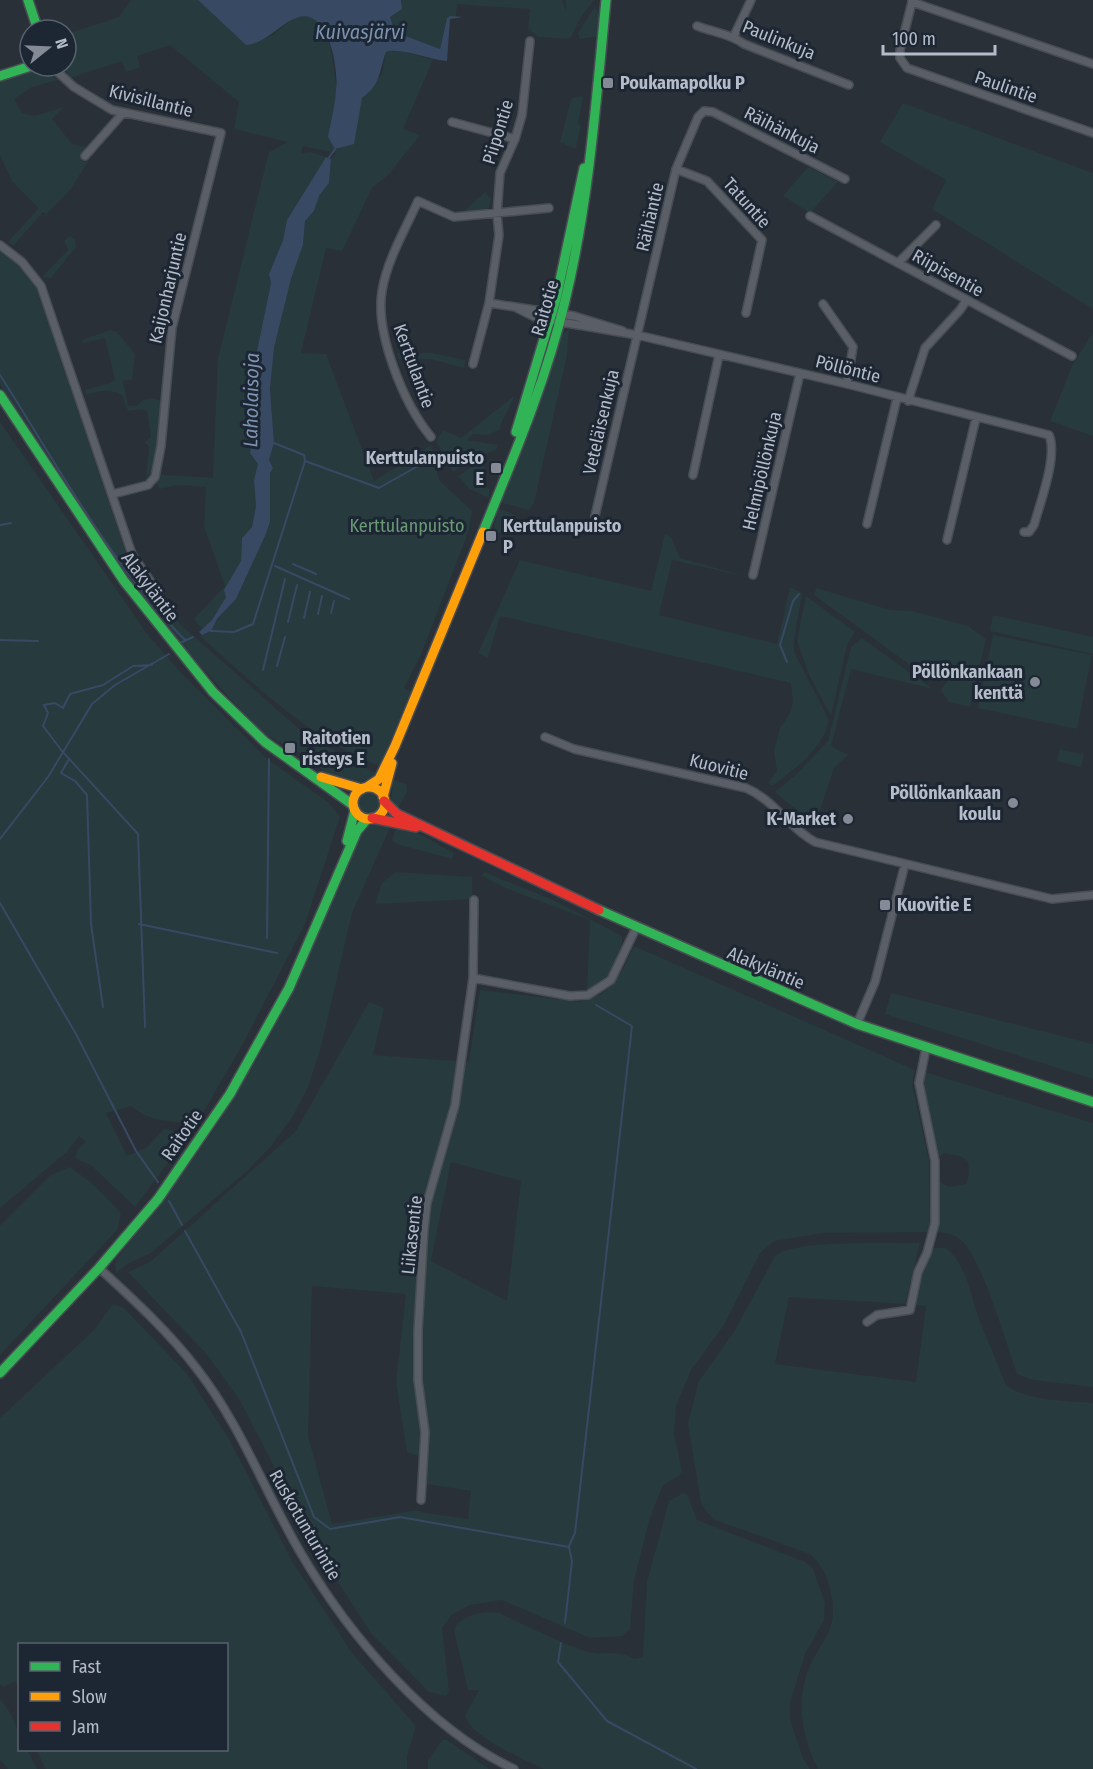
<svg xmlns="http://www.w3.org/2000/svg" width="1093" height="1769" viewBox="0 0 1093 1769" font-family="'Fira Sans Condensed',sans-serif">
  <rect width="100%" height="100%" fill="#2a3038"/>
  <path fill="#273a3e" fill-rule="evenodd" d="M131 0H198L246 45C254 42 264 40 272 35 280 30 287 22 295 18 331 2 333 68 337 88L362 98 382 74 386 52 396 49 433 60 403 129 420 135 389 174 372 188 342 251 326 248 301 353 326 354 374 481 431 445 439 480 472 511 469 530 422 652 404 688 411 691 380 766C310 739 255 685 200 636L211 631 217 619 236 599 265 536 270 472 273 467 269 460 274 443 270 389 274 348 291 279 303 245 305 221 314 211 319 196 329 183 331 159 336 153 303 146 301 154 311 152 326 157 287 220 283 240 269 274 271 283 251 380 254 400 247 418 252 432 250 453 258 464 254 480 256 506 252 527 242 538 241 561 226 597 212 620 203 630 194 619 225 586 204 526 206 487 178 485 160 489 156 483 161 473 163 475 213 478 218 358 269 152 288 142 234 129 239 102 170 45 137 56 140 67 126 72 122 61 70 78 67 73 66 34 119 17Z
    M401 0H562L566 11V0H594L581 17 571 37 568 39 538 37 528 28 530 9 457 4 456 16 447 18 440 49 395 32 390 17 402 9Z
    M595 6 599 16 598 36 580 39 578 33Z
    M43 68 58 80 32 87 14 99 22 113 35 116 64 107 52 119 72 144 88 148 81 154V160L84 162 90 158 71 189 46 214 43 212 13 246 8 242 39 208 12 181 0 155V81Z
    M580 96 583 97 578 124 581 125 576 148H574L560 142 571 99Z
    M903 103 1093 173V309L932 209 946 180 880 142Z
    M808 167 838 182 810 213 783 196Z
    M485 192 491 199 488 211 462 213Z
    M70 236 75 239 76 247 51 278 42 277 68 250 64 241Z
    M0 251 18 265 36 287 127 556 180 624 306 735 375 773 373 778 350 784 326 773 307 757 268 736 248 718 193 658 128 578 0 384Z
    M569 329 567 355 534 503 529 510 499 502 534 416 558 338Z
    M110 330 117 332 135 354 132 379 123 381 128 406H137L143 400 152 398 161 401C161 418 158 469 146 478L149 447 145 442 151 437 147 411 142 409 128 411 122 395C108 388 100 391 86 395L85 390 111 383 115 379 105 338 83 343 82 340Z
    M1093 333V436L1050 421 1072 366Z
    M397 353H432L465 360 464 368 431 359H399Z
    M514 396C510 409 502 417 500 429L488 435 473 434 467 440 498 445 496 450 476 457 453 472 436 441 443 430 461 438Z
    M0 422 148 635 183 675 267 759 328 802 340 817 305 924 245 1040 196 1125C174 1120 148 1123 132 1106L106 1113 127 1156 146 1148 164 1129 189 1134 135 1207 92 1166 75 1158 78 1149 86 1142 79 1136 67 1152 0 1208Z
    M485 458 484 470 473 478 489 489V498L470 489 458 476Z
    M498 508 517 516 512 524 492 538Z
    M665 534 671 537 680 558 748 577 672 560 659 615 777 644 790 587 802 593 794 640V652L829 720C824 748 794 770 772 786L768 783 777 771 774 751 780 728 789 715 793 703 791 683 500 616 488 658 478 653 520 560 651 591Z
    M816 588 890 610 912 611 968 626 986 639 970 707 949 702 941 690 948 680 930 670 925 676 814 595Z
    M806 596 855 632 847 645 831 716 810 677 797 641Z
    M993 615 1093 637V654L990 631Z
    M993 635 1092 655 1077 729 978 708Z
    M862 638 933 689 851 669 831 746 848 755 834 768 815 825 775 792 797 774 828 741 851 647Z
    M1060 749 1084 755 1081 767 1057 761Z
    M393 779 406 784 407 791 398 809 391 803Z
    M358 803a11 11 0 1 1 22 0a11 11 0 1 1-22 0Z
    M379 823 391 825 352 913 321 1047 308 1087 293 1116 272 1145 247 1171 151 1253 127 1264 116 1273 115 1264 118 1257C147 1218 179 1181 206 1141 271 1047 316 944 357 839L366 825Z
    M397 826C423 833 432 842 454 853L452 859 397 844 392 840Z
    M396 872 472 877V899L375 904 382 883Z
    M484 872 551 899 622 936C624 959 606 983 587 992L590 920 508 889 482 876Z
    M634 946 915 1070 912 1084 929 1161 930 1232 823 1233 774 1241 760 1253 724 1325 691 1370 676 1406 674 1434 682 1472 679 1476 663 1485 650 1517 634 1581 630 1629 622 1636 590 1638 502 1600 470 1605 451 1615 442 1628 449 1691 446 1696 429 1692 371 1633 317 1549 239 1399 205 1352 128 1272 150 1262 296 1131 369 1002 384 1008 373 1055 469 1062 480 990 580 1002C615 993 619 976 634 946ZM451 1162 521 1181 507 1301 431 1261ZM312 1286 406 1294 396 1382 407 1452 428 1459 426 1484 471 1491 468 1519 419 1512 418 1510 332 1524 308 1436Z
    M891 993 1093 1044V1079L885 1014Z
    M925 1072 1093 1123V1387L1033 1380 1017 1374C1006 1344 982 1257 960 1239 954 1234 945 1233 938 1232V1181L949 1187 966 1184 969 1175 968 1162 962 1157 944 1153 938 1158 924 1085Z
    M70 1167 94 1185 121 1213 117 1230 0 1355V1226L51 1175Z
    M920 1243 905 1304 789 1297 775 1364 916 1382 926 1306 916 1305 921 1273 933 1248H946C968 1266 970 1295 979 1319 987 1340 997 1361 1005 1383 1020 1401 1069 1401 1093 1403V1769H818C804 1741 797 1711 805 1680 815 1642 842 1635 830 1590 827 1575 822 1565 810 1554L715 1520 707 1512 701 1502 688 1423 699 1381 734 1332 775 1256C795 1239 890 1244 920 1243Z
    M113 1304 124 1308 188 1375 230 1441 292 1561 352 1653 416 1726 407 1756V1769H46L36 1750H226V1644H20L19 1687 15 1681 3 1687 0 1684V1418L93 1331Z
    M683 1493 687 1494 697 1520 805 1562 813 1569 825 1603 824 1620 805 1654 790 1703V1720L803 1758 810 1769H544C523 1759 474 1739 465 1716L479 1690H468L454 1630C460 1615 484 1610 499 1613 527 1626 556 1641 585 1651 602 1657 619 1649 634 1659L643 1657 647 1582 669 1501Z
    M0 1699C13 1714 20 1730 20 1750H27L37 1769H8L0 1760Z
    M442 1740H447L489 1769H428V1760Z"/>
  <path fill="#384963" d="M198 0H401L402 9 390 17 395 32 440 49 447 18 451 16 463 17 450 19 447 61C428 60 402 47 386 52 378 73 382 83 362 98L354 144 335 149 328 137C331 121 335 106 336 90 339 70 329 9 299 17 279 23 268 43 246 45Z
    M326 157 331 159 329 183 319 196 314 211 305 221 303 245 291 279 274 348 270 389 274 443 269 460 273 468 270 473V522L265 536 236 599 217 619 211 631 202 635 199 632 212 620 226 597 224 590 241 561 242 538 252 527 256 506 254 480 258 464 250 453 252 432 247 418 254 400 251 380 271 283 269 274 283 240 287 220Z"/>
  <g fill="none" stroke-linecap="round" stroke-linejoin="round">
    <path stroke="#384963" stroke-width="2" d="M328 159 335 149
      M0 375C55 461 113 568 185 640
      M305 461 379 488 434 457
      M0 525 11 523
      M293 564 316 574
      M275 566 349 599
      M331 613 334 601
      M318 614 322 596
      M304 618 310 592
      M288 622 297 585
      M211 631 234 632 253 624 305 461 304 455 274 443
      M0 640 38 641
      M180 643 193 637
      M787 662 780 645 793 601 799 594
      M277 666 285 637
      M263 670 285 579
      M69 759 61 773 75 781 87 795 91 924 103 1007
      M0 839 48 777 92 704 115 685 169 654
      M0 903 76 1034 136 1151 158 1182
      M139 924 277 953
      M267 938 269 759
      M145 1027 138 834 62 751 43 726 48 713 44 705 55 703 63 708 70 694 103 685 133 666 152 665
      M169 1201 182 1225
      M185 1231 241 1332 314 1517 330 1529 400 1517 569 1547 572 1561 565 1623
      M569 1546 575 1533 632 1026 596 1005
      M561 1643 558 1662 607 1721 696 1769"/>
    <defs>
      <path id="street" d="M912 0V2L1093 64
        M912 2 900 50V58L907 68 1093 133
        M697 26C713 32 731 34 744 44L849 85
        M734 36 751 0
        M530 41 522 115 515 139 500 173 497 214 499 235 489 303 574 316 623 331
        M51 66 74 87 112 110 221 133 172 328 161 446 155 477 148 485 113 494
        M452 122 515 139
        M85 156 123 113
        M676 169 707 181 762 240 746 313
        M810 216 1072 356
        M0 245 22 262 41 286 132 554 159 594
        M898 263 936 225
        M823 304 853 347 847 384
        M517 308 537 318 637 335 847 384 1049 435C1058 456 1040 503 1034 525L1029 532H1024
        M473 364 489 303
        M908 401 925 348 960 310 966 301
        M431 437C404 404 375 334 382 291 387 260 405 230 418 201L454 217 549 208
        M693 475 719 355
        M595 516 676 169 698 117 704 111 713 112 845 179
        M867 524 897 398
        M947 540 976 418
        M753 575 800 373
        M545 737 574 749 746 788C774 800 788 827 815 842L1052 899 1093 895
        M473 978 474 900
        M857 1024 875 982 905 864
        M99 1268C133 1299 169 1332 197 1369 241 1425 266 1495 302 1555 349 1635 428 1729 514 1769
        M867 1322 877 1315 910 1310 918 1272 927 1253 935 1223V1161L919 1083 926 1048
        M421 1500 425 1432 418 1380V1331L424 1229 427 1203 455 1105 473 978 570 996 588 995 611 980 636 928"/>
      <path id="fast" d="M28 0 38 30
        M0 76 31 66
        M0 395 124 581 213 692 265 742 353 805
        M516 432 556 299 584 168
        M483 532C514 456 546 381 565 301 589 202 596 101 606 0
        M347 841 355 810
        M599 910 857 1024 1093 1102
        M0 1373 99 1268 158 1199 230 1094 289 988 357 831 367 819"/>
      <path id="slow" d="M321 777 362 789
        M367 787 379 779 395 746 483 532
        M353 803a16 16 0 1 1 32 0a16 16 0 1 1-32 0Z
        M383 797 392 763"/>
      <path id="jam" d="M384 801 397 814 599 910
        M372 818 416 827"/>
    </defs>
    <use href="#street" stroke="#484c53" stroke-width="10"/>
    <use href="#fast" stroke="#484c53" stroke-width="12"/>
    <use href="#slow" stroke="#484c53" stroke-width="12"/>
    <use href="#jam" stroke="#484c53" stroke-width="12"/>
    <use href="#street" stroke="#5a5e66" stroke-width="7"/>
    <use href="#fast" stroke="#30b455" stroke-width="9"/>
    <use href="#slow" stroke="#ff9f0a" stroke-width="9"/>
    <use href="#jam" stroke="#e5322d" stroke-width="9"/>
  </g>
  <g fill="#848b96" stroke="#1d2633" stroke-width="2">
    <rect x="602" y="77" width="12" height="12" rx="3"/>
    <rect x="490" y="462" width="12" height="12" rx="3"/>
    <rect x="485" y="530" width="12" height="12" rx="3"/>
    <circle cx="1035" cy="682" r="6"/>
    <rect x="284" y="742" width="12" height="12" rx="3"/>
    <circle cx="1013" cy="803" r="6"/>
    <circle cx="848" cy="819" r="6"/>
    <rect x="879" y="899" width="12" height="12" rx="3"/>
  </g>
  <g text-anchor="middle" stroke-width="6" stroke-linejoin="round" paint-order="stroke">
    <g font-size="18" fill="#b4bcc9" stroke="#1d2633">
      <text transform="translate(779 40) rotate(22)" y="6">Paulinkuja</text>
      <text transform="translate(1006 87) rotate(19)" y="6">Paulintie</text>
      <text transform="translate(151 101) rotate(14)" y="6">Kivisillantie</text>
      <text transform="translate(782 130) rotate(27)" y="6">Räihänkuja</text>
      <text transform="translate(498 132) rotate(-73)" y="6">Piipontie</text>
      <text transform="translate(747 203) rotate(48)" y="6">Tatuntie</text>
      <text transform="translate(650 217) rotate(-77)" y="6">Räihäntie</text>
      <text transform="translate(948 273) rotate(29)" y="6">Riipisentie</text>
      <text transform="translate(168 288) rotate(-77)" y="6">Kaijonharjuntie</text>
      <text transform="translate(545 308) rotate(-74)" y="6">Raitotie</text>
      <text transform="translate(414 366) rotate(70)" y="6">Kerttulantie</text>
      <text transform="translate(848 369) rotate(14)" y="6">Pöllöntie</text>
      <text transform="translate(601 422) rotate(-77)" y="6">Veteläisenkuja</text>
      <text transform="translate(762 471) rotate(-77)" y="6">Helmipöllönkuja</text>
      <text transform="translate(150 587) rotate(53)" y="6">Alakyläntie</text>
      <text transform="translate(719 767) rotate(14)" y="6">Kuovitie</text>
      <text transform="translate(766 968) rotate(23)" y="6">Alakyläntie</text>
      <text transform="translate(182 1135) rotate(-55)" y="6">Raitotie</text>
      <text transform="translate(412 1235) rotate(-84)" y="6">Liikasentie</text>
      <text transform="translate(305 1525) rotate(60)" y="6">Ruskotunturintie</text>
    </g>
    <g font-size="18" font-weight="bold" fill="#b4bcc9" stroke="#1d2633" text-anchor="start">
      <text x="620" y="89">Poukamapolku P</text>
      <text x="484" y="464" text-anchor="end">Kerttulanpuisto<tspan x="484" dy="21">E</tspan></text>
      <text x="503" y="532">Kerttulanpuisto<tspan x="503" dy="21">P</tspan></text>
      <text x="1023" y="678" text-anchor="end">Pöllönkankaan<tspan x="1023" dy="21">kenttä</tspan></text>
      <text x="302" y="744">Raitotien<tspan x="302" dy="21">risteys E</tspan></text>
      <text x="1001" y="799" text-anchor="end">Pöllönkankaan<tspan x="1001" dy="21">koulu</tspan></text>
      <text x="836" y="825" text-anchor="end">K-Market</text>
      <text x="897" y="911">Kuovitie E</text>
    </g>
    <g font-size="18" fill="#6b9a76" stroke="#1d2633">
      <text x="407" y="532">Kerttulanpuisto</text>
    </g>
    <g font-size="20" font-style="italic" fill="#7c92b1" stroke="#1d2633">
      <text x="360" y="39">Kuivasjärvi</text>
      <text transform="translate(251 400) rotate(-89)" y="7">Laholaisoja</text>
    </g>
  </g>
  <rect x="18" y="1643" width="210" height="108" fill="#1d2633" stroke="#59626f" stroke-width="1.5"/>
  <rect x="30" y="1662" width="30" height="9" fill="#30b455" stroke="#59626f" stroke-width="1.5"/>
  <text x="72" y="1673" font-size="18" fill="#b4bcc9">Fast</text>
  <rect x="30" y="1692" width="30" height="9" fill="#ff9f0a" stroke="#59626f" stroke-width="1.5"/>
  <text x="72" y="1703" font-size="18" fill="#b4bcc9">Slow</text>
  <rect x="30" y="1722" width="30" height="9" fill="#e5322d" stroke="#59626f" stroke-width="1.5"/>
  <text x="72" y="1733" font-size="18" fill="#b4bcc9">Jam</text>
  <g transform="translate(48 48) rotate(72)"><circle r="28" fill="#1d2633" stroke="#59626f" stroke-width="1.5"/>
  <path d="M0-4.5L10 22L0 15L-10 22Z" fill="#848b96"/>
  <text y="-9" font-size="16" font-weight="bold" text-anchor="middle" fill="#b4bcc9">N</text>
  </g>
  <path d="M883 45v9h112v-9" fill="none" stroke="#b4bcc9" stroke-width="3"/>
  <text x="892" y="45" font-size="18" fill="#b4bcc9" stroke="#1d2633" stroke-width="4.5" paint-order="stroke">100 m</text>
</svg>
